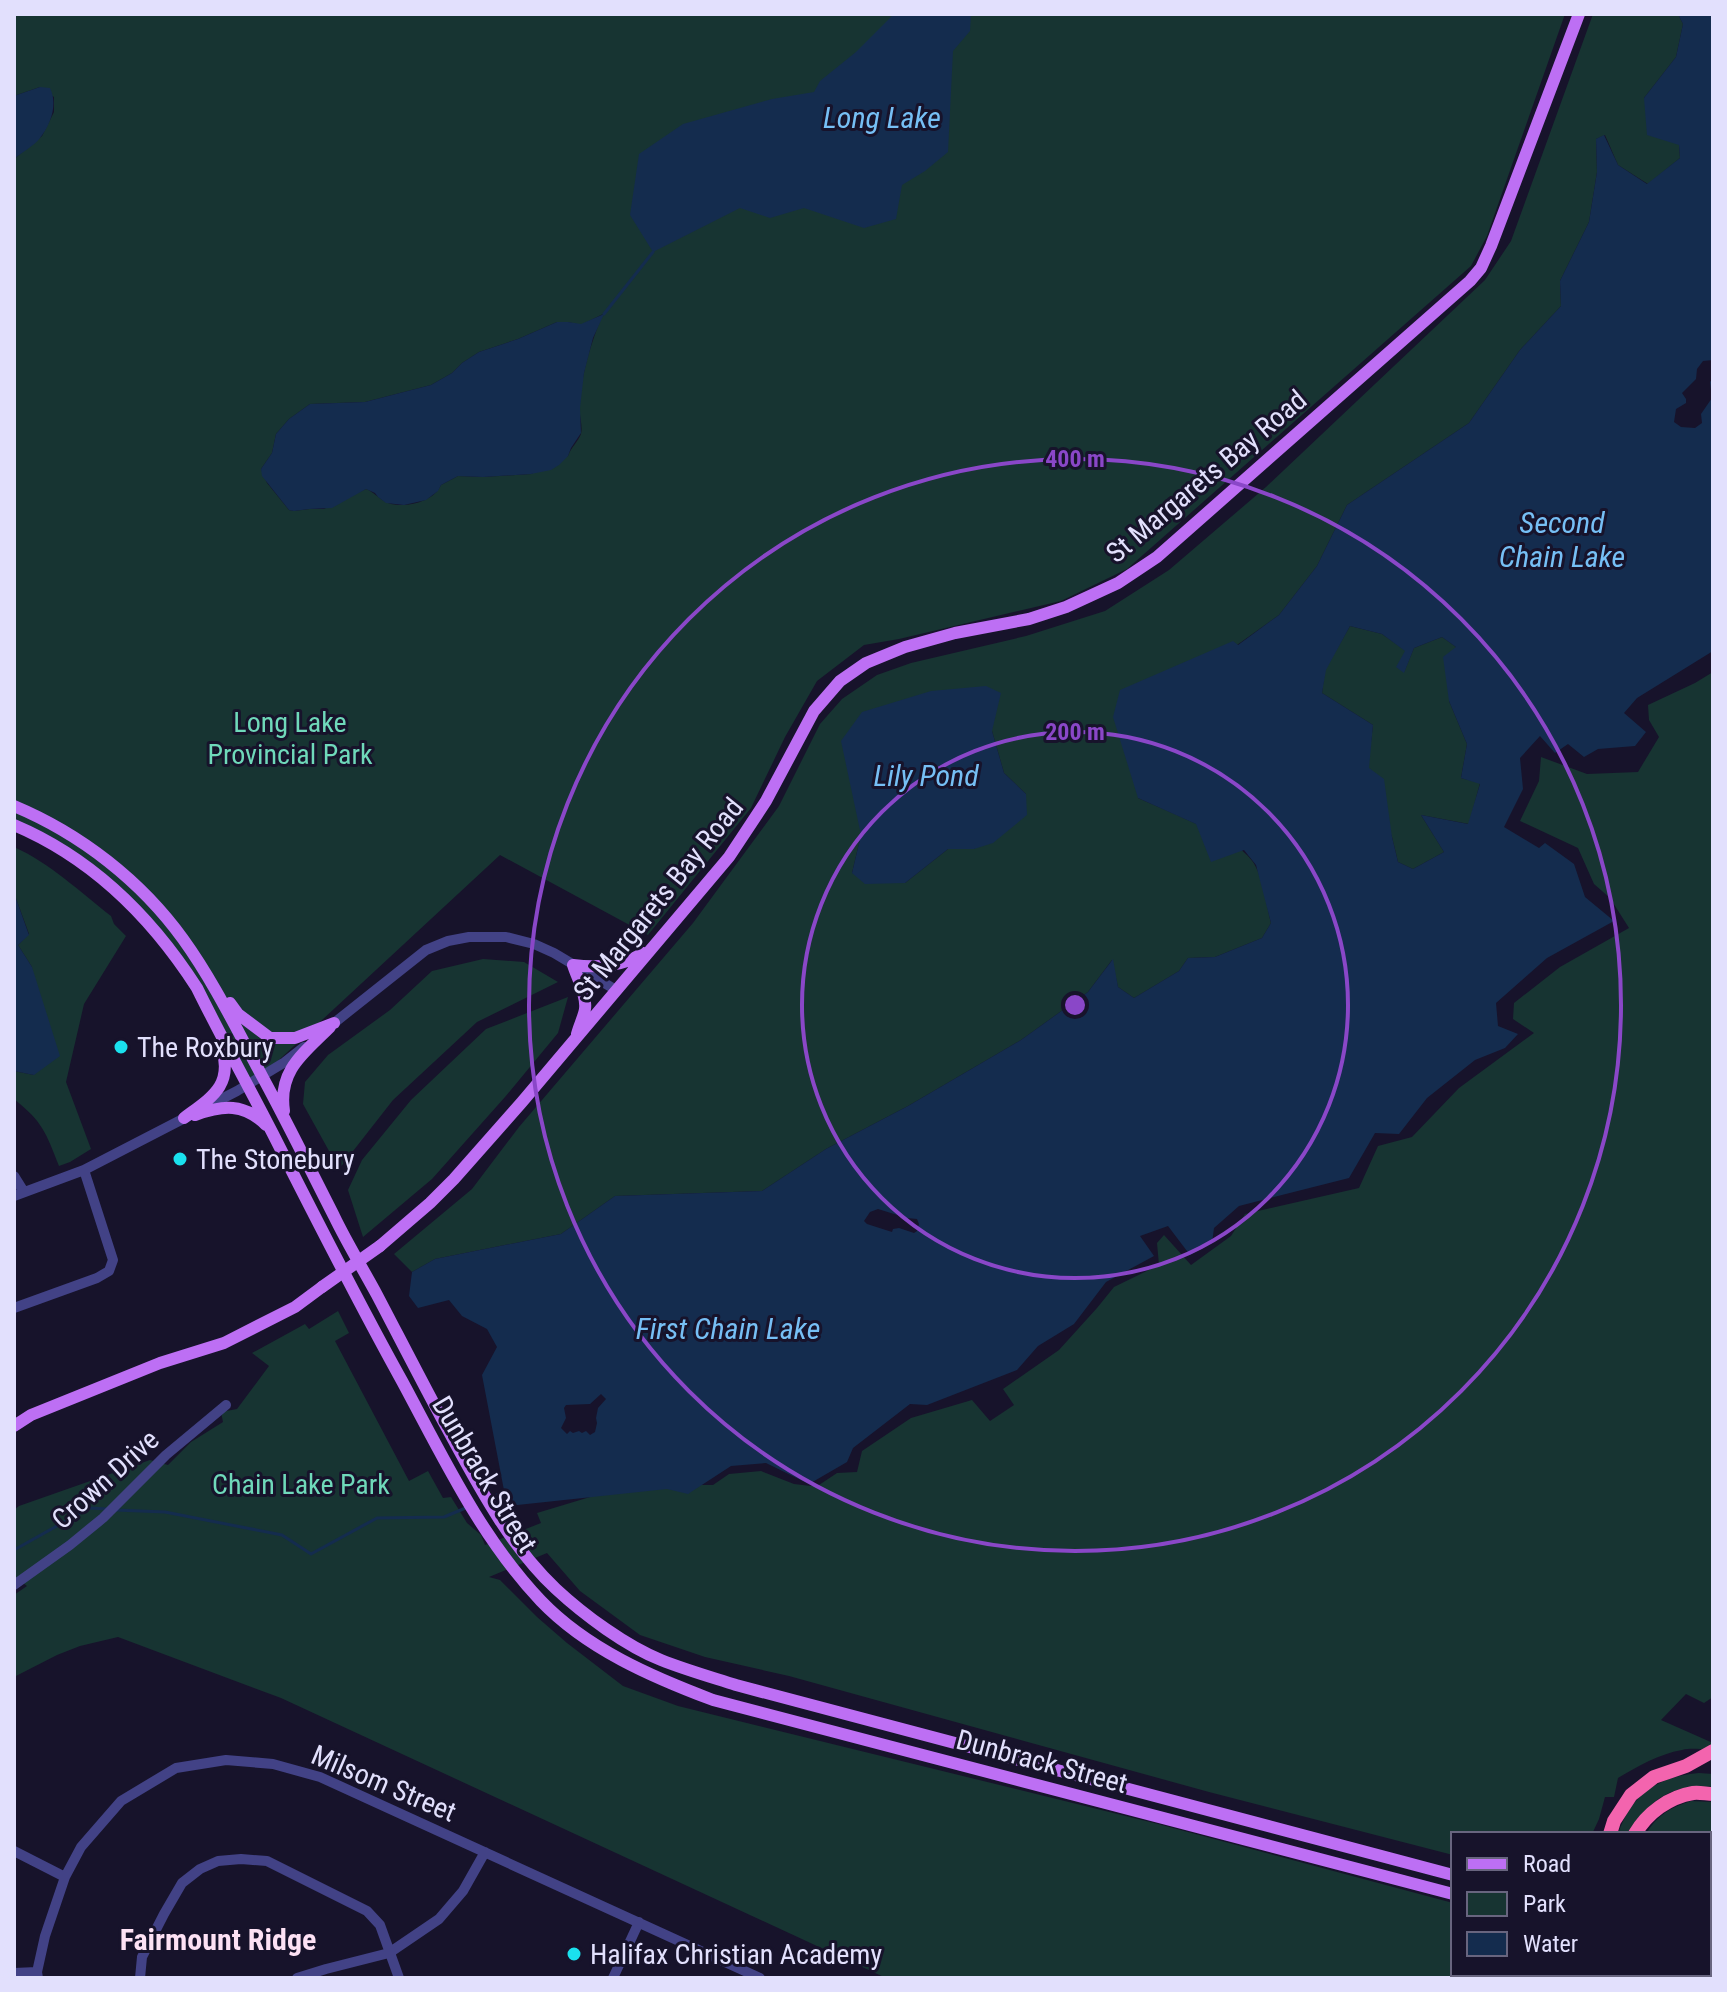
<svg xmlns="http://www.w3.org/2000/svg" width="1727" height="1992" viewBox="0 0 1727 1992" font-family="'Roboto Condensed',sans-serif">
  <rect width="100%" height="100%" fill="#17132b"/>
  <path fill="#173432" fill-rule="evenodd" d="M14 14H1565L1487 236 1471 266 1127 569 1061 601 899 639 864 645 817 681 785 737 751 808 648 935 500 855 253 1084 136 906 14 821V159L42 136 54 112V97L40 87 14 96ZM603 314C591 342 580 378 580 408 579 416 583 426 581 434 578 442 571 447 568 456L531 474 483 477 458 476 441 485C434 502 404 509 388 503 380 500 374 492 366 489L324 509H309L294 511 289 510 267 483 261 469 272 453 276 434 289 419 310 404 365 402 431 385 452 373 462 363 479 352 518 339 557 322H568L581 325Z
    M1593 14H1678L1683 24 1676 57 1644 98 1679 145 1680 158 1648 184 1618 165 1605 135 1596 139 1597 172 1589 222 1560 281 1561 306 1520 350 1469 423 1347 505 1317 566 1279 615 1237 645 1138 798C1166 811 1238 838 1253 862 1262 875 1267 907 1271 923L1262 938 1215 957 1188 958 1179 971 1134 998 1118 987 1112 960 1088 992 1021 1040 908 1106 826 1149 762 1191 615 1196 561 1234 435 1259 412 1272 394 1254 472 1189 519 1127 693 923 779 806 820 724 842 699 877 675 911 663 1026 636 1105 611 1169 570 1266 487 1485 280 1511 241ZM992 731 1004 773 1026 794 974 849H948L905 883 852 873 861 835Z
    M1350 626 1382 634 1406 651 1404 672 1414 648 1442 637 1456 647 1449 701 1467 744 1461 778 1480 783 1469 824 1421 815 1444 852 1413 869 1398 862 1392 837 1368 768 1373 725 1322 693 1325 670Z
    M1713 672V1697L1704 1703 1686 1694 1661 1720 1713 1743V1747C1702 1751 1693 1747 1682 1750 1659 1754 1638 1766 1618 1778L1614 1797H1605L1599 1819 1592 1834H1453V1855L1209 1792 789 1676 705 1657 640 1635 580 1591 547 1553 489 1577 500 1580 537 1617 567 1643 623 1686 678 1706 1158 1824 1453 1903V1974H1628L1633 1978H886L281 1698 118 1637 80 1646 57 1655 14 1677V1595L27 1586 14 1576V1510L19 1506 150 1460 168 1465 191 1442 223 1422 221 1412 237 1409 269 1366 252 1353 305 1324 309 1329 338 1311 349 1333 335 1341 409 1481 428 1471 443 1498 451 1497 467 1523 481 1535 485 1545 541 1523 537 1513 600 1494 691 1485H713L729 1474 761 1471 794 1484 811 1486 819 1485 837 1473 857 1472 862 1451 911 1418 972 1400 990 1421 1014 1405 1003 1389 1059 1350 1097 1308 1114 1287 1159 1265 1157 1243 1164 1235 1191 1265 1231 1236 1245 1214 1359 1188 1378 1146 1412 1137 1459 1088 1534 1033 1513 1019 1514 1003 1560 967 1629 928 1610 898 1594 884 1578 848 1520 821 1539 781 1541 757 1587 774 1638 772 1659 737 1649 720 1648 705 1695 683Z
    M14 847C50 863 80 892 111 916L114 924 126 936 84 1004 66 1082 91 1149 70 1162 59 1166C46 1133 43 1122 14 1099V1071L34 1075 32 967 18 945 29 934 14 893Z
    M483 959 524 962 558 982 477 1022 393 1100 339 1169 303 1104 305 1082 328 1055 390 1010 432 971Z
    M568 997 558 1033 505 1097 432 1179 363 1237 348 1190 362 1160 411 1100 486 1029Z
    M1699 1773 1713 1774V1787C1673 1784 1649 1798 1630 1834H1618C1632 1793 1658 1777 1699 1773Z
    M1691 1801 1713 1802V1935L1709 1934V1834H1646C1656 1816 1671 1807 1691 1801Z
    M1709 1971 1713 1972V1978H1652L1647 1974H1709Z"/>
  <path fill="#142c4e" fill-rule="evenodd" d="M894 14H971L970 31 953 51 948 152 925 171 902 185 896 219 864 228 804 208 770 218 740 208 653 252 630 215 639 154 683 124 772 99 814 92 820 81 856 52Z
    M1678 14H1713V360L1703 361 1697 369 1696 379 1682 393 1686 399V403L1676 409 1674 422 1681 427 1695 428 1702 423 1701 414 1712 398 1710 382 1713 378V651L1637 698 1624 713 1646 732 1635 746 1598 749 1584 757 1568 744 1555 753 1540 736 1520 758 1523 789 1504 827 1539 848 1545 843 1574 864 1585 897 1614 921 1547 958 1496 1003 1498 1026 1518 1034 1505 1048 1475 1060 1427 1098 1399 1134 1375 1133 1349 1178 1239 1206 1214 1228 1212 1243 1190 1255 1168 1226 1140 1236 1154 1256 1106 1282 1074 1324 1038 1346 1017 1370 927 1405 910 1404 853 1448 847 1462 809 1484 766 1463 731 1466 688 1494 667 1489 507 1506 482 1375 497 1347 487 1329 462 1316 449 1300 418 1308 409 1296 412 1272 435 1259 561 1234 615 1196 762 1191 826 1149 908 1106 1021 1040 1088 992 1113 959 1118 987 1134 998 1179 971 1188 958 1215 957 1262 938 1271 923 1256 865 1244 850 1211 862 1196 824 1138 798 1113 717 1120 690 1233 641 1238 645 1279 615 1317 566 1347 505 1469 423 1520 350 1561 306 1560 281 1589 222 1597 172 1596 139 1604 135 1618 165 1647 184 1680 158 1679 145 1647 135 1644 98 1676 57 1683 24ZM1350 626 1382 634 1405 651 1396 667 1404 673 1414 648 1442 637 1456 647 1443 657 1449 701 1467 744 1461 778 1480 784 1468 824 1421 815 1444 852 1413 869 1398 862 1392 837 1384 779 1369 768 1373 725 1322 693 1326 670ZM878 1209 907 1218 917 1219 919 1224 917 1231 914 1233 899 1228 893 1229 892 1232 867 1224 864 1221 870 1212ZM601 1394 606 1399 598 1408 596 1418 597 1423 595 1432 590 1435 586 1431 582 1433 579 1431 573 1433 570 1431 567 1434 561 1428 566 1418 564 1408 566 1405 590 1404Z
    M40 87 50 88C58 104 51 124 40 138 34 146 22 152 14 159V96Z
    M604 314 593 338 584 373 580 408 581 433 571 448 568 456 559 465 551 470 531 474 483 477 458 476 441 485 438 491 426 500 404 505 386 503 378 497 375 493 366 489 332 508 309 509 294 511 289 510 262 476 261 469 272 453 276 434 289 419 310 404 365 402 431 385 452 373 462 363 479 352 518 339 557 322H568L581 324Z
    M986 686 1001 693 992 731 1004 773 1026 794 1027 815 993 843 974 849H948L905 883 865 884 852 873 861 835 841 741 862 712 931 691Z
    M14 893 29 935 18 945 32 967 60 1056 34 1075 14 1071Z"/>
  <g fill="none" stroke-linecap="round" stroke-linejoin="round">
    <path stroke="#142c4e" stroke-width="3" d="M604 314 653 252
      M490 1498 505 1491
      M115 1510 165 1512 282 1535 311 1554 377 1518 444 1517 468 1507
      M14 1550 89 1508 108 1509"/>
    <path stroke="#424286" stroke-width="10" d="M329 1027 426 950 448 941 469 937H506L534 944 554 953 616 990
      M14 1176 24 1192
      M14 1196 84 1170 237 1091 285 1062 304 1047
      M14 1308 97 1278 109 1271 113 1260 84 1170
      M14 1585 70 1545 103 1518 166 1455 226 1405
      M14 1851 65 1877
      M14 1973 37 1972
      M38 1978 37 1972 45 1936 65 1877 81 1847 121 1801 176 1768 226 1760 273 1764 320 1777 760 1978
      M140 1978 142 1957 164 1914 182 1883 200 1869 218 1861 241 1859 267 1861 367 1911 380 1925 399 1978
      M297 1978 326 1969 389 1953 439 1919 463 1891 485 1852
      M613 1978 639 1922"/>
    <path stroke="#bd6ff4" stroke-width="12" d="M14 806C81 834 141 881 183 939 214 982 237 1030 262 1076 287 1122 310 1169 334 1216 347 1243 363 1269 377 1295 399 1337 420 1378 442 1419 475 1479 506 1542 556 1589 584 1615 626 1646 661 1660 686 1670 711 1677 736 1685L1453 1875
      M14 825C92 858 152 918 197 988 221 1037 248 1085 273 1134 315 1217 357 1300 402 1381 443 1457 481 1538 541 1601 587 1649 652 1677 713 1700L1453 1894
      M230 1003 238 1014 270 1038H295L334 1023
      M577 1034C579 1026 584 1016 585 1009 587 995 577 978 573 965 597 968 622 967 643 953
      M284 1111C278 1070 304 1053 330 1027
      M195 1115C223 1105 244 1103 266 1125
      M184 1118C212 1097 233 1086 222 1048
      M380 1246 430 1203 454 1179 522 1102 729 857 766 801 814 711 840 681 866 663 905 647 955 633 1029 619 1066 607 1118 583 1157 557 1470 281 1481 268 1491 246 1579 14
      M14 1426 31 1415 160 1363 224 1343 295 1307 322 1287
      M1709 1943 1713 1944
      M1709 1965 1713 1966"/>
    <path stroke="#f364ae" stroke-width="14" d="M1610 1834 1614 1821 1631 1795 1654 1777 1686 1766 1713 1751
      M1635 1834C1647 1813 1669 1797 1693 1793 1699 1792 1707 1794 1713 1794
      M1640 1974 1643 1978"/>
    <path stroke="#bd6ff4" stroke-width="12" d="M322 1287 380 1246"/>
  </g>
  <g fill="none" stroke="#8a47c8" stroke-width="4">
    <circle cx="1075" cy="1005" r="273"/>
    <circle cx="1075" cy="1005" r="546"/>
  </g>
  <g fill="#1ae1ee" stroke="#17132b" stroke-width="3">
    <circle cx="121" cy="1047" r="8"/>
    <circle cx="180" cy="1159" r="8"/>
    <circle cx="574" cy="1954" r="8"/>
  </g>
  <g text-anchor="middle" stroke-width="6" stroke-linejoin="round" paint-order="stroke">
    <g font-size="28" fill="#e2e0fd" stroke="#17132b">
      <text transform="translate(1206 476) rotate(-40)" y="10">St Margarets Bay Road</text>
      <text transform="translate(658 899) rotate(-51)" y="10">St Margarets Bay Road</text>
      <text transform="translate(485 1474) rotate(59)" y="10">Dunbrack Street</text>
      <text transform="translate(105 1479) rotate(-42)" y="10">Crown Drive</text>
      <text transform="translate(1042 1761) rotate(15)" y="10">Dunbrack Street</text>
      <text transform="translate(384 1783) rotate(23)" y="10">Milsom Street</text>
    </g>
    <g font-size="28" fill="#6fd9ba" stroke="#17132b">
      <text x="290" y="732">Long Lake<tspan x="290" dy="32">Provincial Park</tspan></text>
      <text x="301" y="1494">Chain Lake Park</text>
    </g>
    <g font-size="28" fill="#e2e0fd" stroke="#17132b" text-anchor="start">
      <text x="137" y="1057">The Roxbury</text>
      <text x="196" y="1169">The Stonebury</text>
      <text x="590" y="1964">Halifax Christian Academy</text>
    </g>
    <g font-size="30" font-style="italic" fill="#76bff5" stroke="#17132b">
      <text x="882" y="128">Long Lake</text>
      <text x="1562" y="533">Second<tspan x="1562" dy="34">Chain Lake</tspan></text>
      <text x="926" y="786">Lily Pond</text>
      <text x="728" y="1339">First Chain Lake</text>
    </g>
    <g font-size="30" font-weight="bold" fill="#fde1f4" stroke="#17132b">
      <text x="218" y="1950">Fairmount Ridge</text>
    </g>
  </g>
  <circle cx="1075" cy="1005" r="12" fill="#8a47c8" stroke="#17132b" stroke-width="4"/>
  <g font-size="24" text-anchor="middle" font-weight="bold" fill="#8a47c8" stroke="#17132b" stroke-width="6" stroke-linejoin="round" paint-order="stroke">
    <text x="1075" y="467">400 m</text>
    <text x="1075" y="740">200 m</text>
  </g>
  <rect width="1727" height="1992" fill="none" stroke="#e2e0fd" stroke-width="32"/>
  <rect x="1451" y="1832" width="260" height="144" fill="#17132b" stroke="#68657f" stroke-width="2"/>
  <rect x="1467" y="1858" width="40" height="12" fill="#bd6ff4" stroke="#68657f" stroke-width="2"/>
  <text x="1523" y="1872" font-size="24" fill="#e2e0fd">Road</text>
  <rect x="1467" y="1892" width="40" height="24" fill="#173432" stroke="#68657f" stroke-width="2"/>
  <text x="1523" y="1912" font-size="24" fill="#e2e0fd">Park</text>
  <rect x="1467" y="1932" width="40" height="24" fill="#142c4e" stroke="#68657f" stroke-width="2"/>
  <text x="1523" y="1952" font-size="24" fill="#e2e0fd">Water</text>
</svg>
